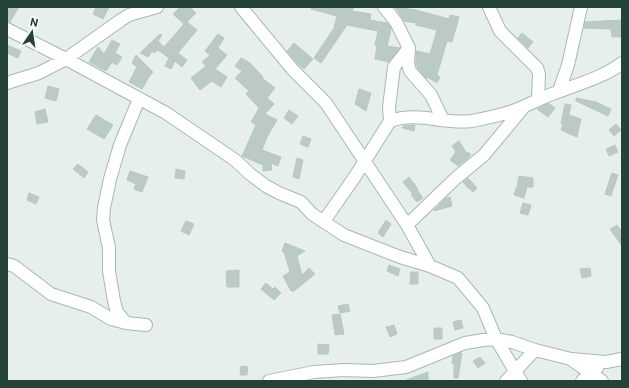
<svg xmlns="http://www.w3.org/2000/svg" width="629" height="388" viewBox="0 0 629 388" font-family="Roboto,sans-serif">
  <rect width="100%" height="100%" fill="#e6efeb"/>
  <path fill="#bbcac4" stroke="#b8c9c2" d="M7 7H19L10 22H7Z
    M96 7H109L103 19 93 14Z
    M180 7H190L196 13 187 22 197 30 178 53 187 60 182 67 175 61 171 69 165 66 169 58 158 50 154 53 152 51 148 57 140 53 160 34 162 35 158 41 164 47 184 24 173 14Z
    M312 7H354L352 11 371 14 370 20 387 23 390 26 391 29 387 46 400 48 389 62 375 59 377 46 375 45 378 31 347 25 321 63 314 58 334 28 337 16 311 9Z
    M395 7 416 10 449 19 450 15 459 17 452 42 447 41 437 75 440 77 437 83 427 77V79L417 68 418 65H416V51L430 54 437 30 416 25V23L404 21Z
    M622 20V37H612L611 29 584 28 585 22Z
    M522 33 533 42 528 48 518 38Z
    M218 34 224 38 218 48 227 55 215 69 227 77 221 87 212 81 200 90 191 78 206 66 202 62 210 55 205 51Z
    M112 40 120 44 115 53 122 57 117 65 112 62 106 71 89 62 98 47 104 54Z
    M294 43 313 59 304 69 297 63 287 51Z
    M7 45 21 51 18 58 7 53Z
    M136 55 153 72 149 77 142 89 129 82 137 67 132 63Z
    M241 58 250 63 263 77 262 78 275 88 267 98 274 104 265 114 277 120 267 137 262 150 281 157 278 166 271 163 272 170 263 171V165L242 156 256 125 251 122 259 108 246 94 249 91 235 78 242 71 235 66Z
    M48 86 59 89 56 101 45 98Z
    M359 89 371 93 366 111 355 104Z
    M576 98 596 102 611 109 608 116 576 101Z
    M548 103 555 108 548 117 537 109Z
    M565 104 571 105 569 115 581 119 577 137 561 130 563 125 561 124Z
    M45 109 48 122 37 124 35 112Z
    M289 110 298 116 292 124 284 118Z
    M96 115 113 125 104 139 87 129Z
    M616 124 621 130 614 136 609 130Z
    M415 125 414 131 402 128 403 126Z
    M303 136 311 139 308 147 300 144Z
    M459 141 466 152 471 154 468 158 458 166 450 160 456 152 452 146Z
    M615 145 618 152 609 156 606 149Z
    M297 158 303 160 299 179 293 177Z
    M78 164 88 172 84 178 73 169Z
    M176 169 185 171 184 179 175 178Z
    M130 171 148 177 142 192 134 189 136 184 127 180Z
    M612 173 618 175 611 196 605 194Z
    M519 176 533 178V187H527L524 198 514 195 516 188H517Z
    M409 177 418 189 412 193 403 182Z
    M468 178 477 188 473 192 469 188H468L463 182Z
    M417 190 423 198 417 202 411 195Z
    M29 193 39 197 36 204 27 200Z
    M450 197 452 206 434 211V210L446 198Z
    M523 203 531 205 528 215 520 213Z
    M386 220 391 224 383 237 378 233Z
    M186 221 194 224 189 235 181 231Z
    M617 225 622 232V246L610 229Z
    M285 243 305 251 297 256 302 275 309 268 315 274 294 291H291L283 276 290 272 284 252 282 251Z
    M389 265 400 269 398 276 387 271Z
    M590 268 591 276 582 278 580 269Z
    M239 270V287H227L226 271Z
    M411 272H418V284H410Z
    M266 283 273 289 275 287 281 293 274 300 261 289Z
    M348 304 350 311 340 313 338 306Z
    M340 314 344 334 335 335 332 315Z
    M461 320 463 328 455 330 453 322Z
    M394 325 397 334 390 337 386 327Z
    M434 328H442V339H434Z
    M318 344 329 345 328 354H318Z
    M460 353H462L458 378H454V364L452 363 453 356Z
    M480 357 485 363 478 368 473 361Z
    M241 366 248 367 247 375H240Z
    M428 372V381H406V380Z"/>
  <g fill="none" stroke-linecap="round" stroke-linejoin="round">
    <defs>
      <path id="minor" d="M241 7 293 70 326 103 407 225 430 266
        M384 7 396 22 409 48 408 63 410 71 431 95 443 120
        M489 7 500 31 537 68 539 74 538 99
        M7 29 66 59 166 113 235 160 250 174 266 186 279 193 301 202 312 214 344 235 400 257 430 266 458 278 483 308 496 339 521 381
        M7 83 39 73 66 59 121 20 129 15 157 7
        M559 91 568 65 581 7
        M390 121 389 107 394 67 409 48
        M324 221 354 178 390 121C420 111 444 125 472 121 482 119 501 115 510 112 525 107 538 99 552 94 573 86 605 77 622 63
        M407 225 456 178 484 155 523 108
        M7 264 14 266 51 294 91 307 111 319 126 323 146 325
        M126 323 117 312 114 301 109 271V248L103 220 104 208 110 179 120 145 139 99
        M572 360 602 381
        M269 381 314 372 344 370 373 371 406 367 465 343 483 340 496 339 512 342 535 350 571 359 606 362 622 359
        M506 381 535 350
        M582 381 590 373 597 368"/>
    </defs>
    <use href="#minor" stroke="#a8b8b2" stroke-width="14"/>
    <use href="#minor" stroke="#fff" stroke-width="12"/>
  </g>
  <rect width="629" height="388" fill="none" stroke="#24423a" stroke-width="16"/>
  <g transform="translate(32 32) rotate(13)" stroke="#f7fbf9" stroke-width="3" paint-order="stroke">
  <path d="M0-3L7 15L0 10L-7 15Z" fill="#24423a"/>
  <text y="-6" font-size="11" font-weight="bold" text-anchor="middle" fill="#24423a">N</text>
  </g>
</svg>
